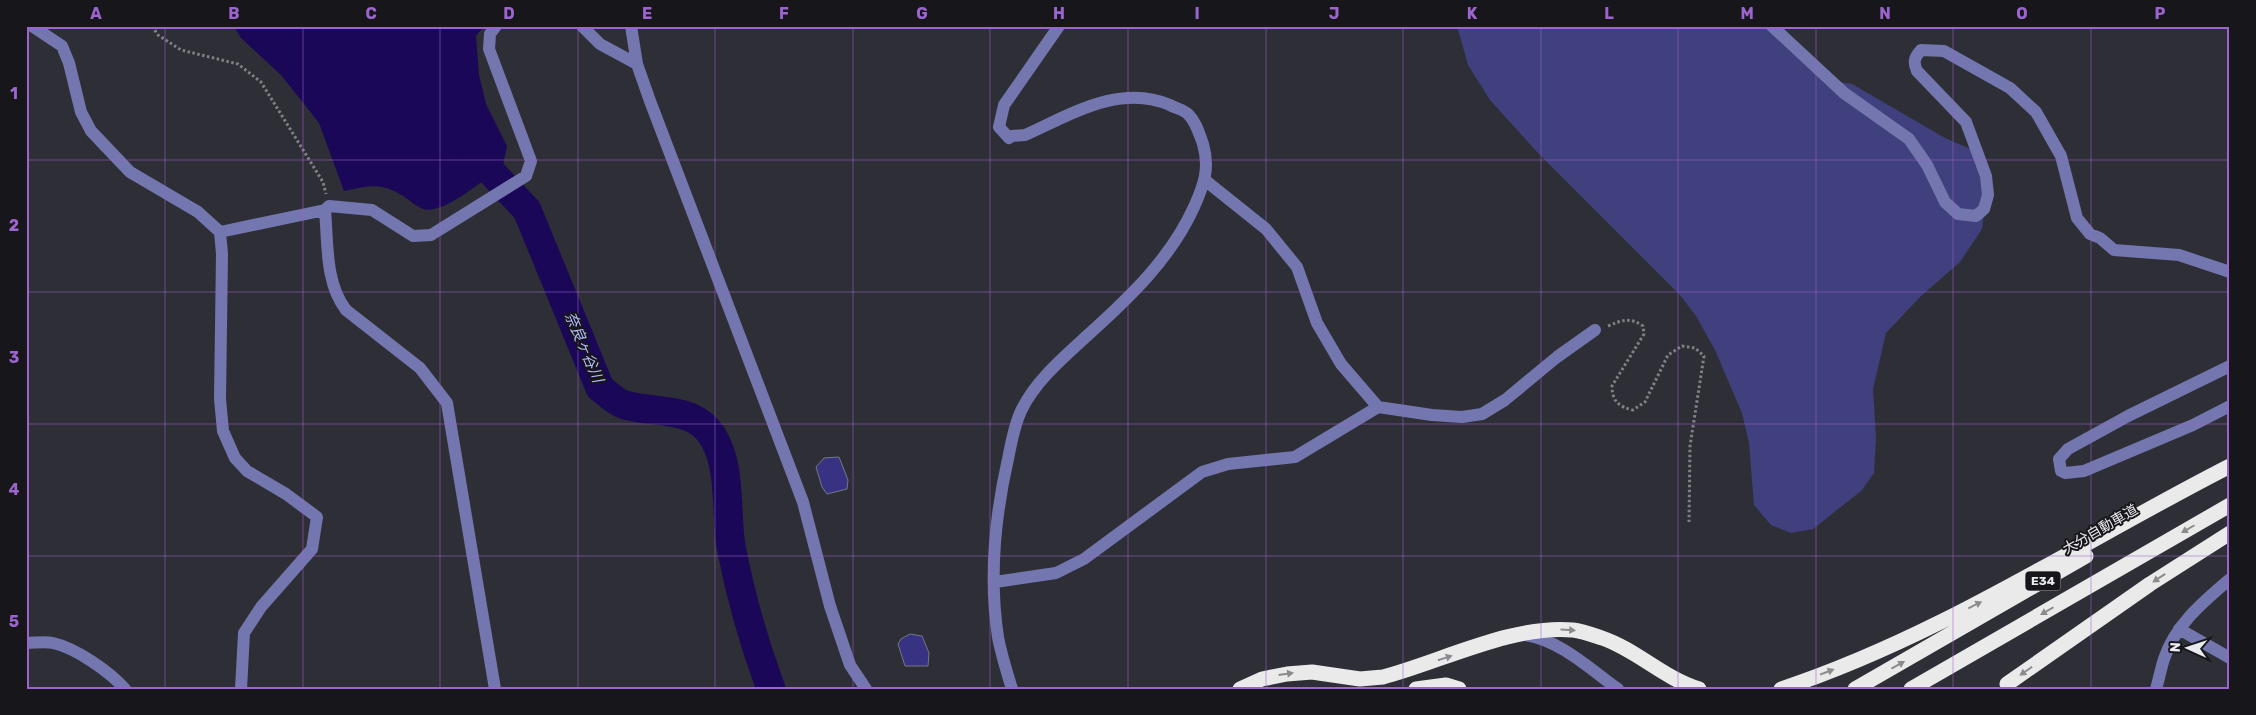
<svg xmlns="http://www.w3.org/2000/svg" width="2256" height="715" viewBox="0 0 2256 715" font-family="Rubik,'Noto Sans JP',sans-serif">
  <rect width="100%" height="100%" fill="#2e2f36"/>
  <path fill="#40407e" d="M1457 26H1780L1831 81 1852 84 1945 138 1975 151 1988 184 1982 229 1960 262 1921 296 1886 333 1873 389 1876 438 1874 473 1861 491 1813 529 1791 533 1771 525 1754 505 1749 443 1742 413 1715 350 1696 316 1680 295 1539 154 1490 100 1468 65Z"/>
  <path fill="#1a0757" d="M234 26H484L476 36 479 75 486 104 507 146 503 165C488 177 442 216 423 209 416 206 409 200 403 196 380 182 370 186 344 191L319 123 281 75 241 38Z"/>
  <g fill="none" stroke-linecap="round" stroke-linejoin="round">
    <path stroke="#1a0757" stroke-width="29" d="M465 144 527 210 600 388C608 394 617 403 625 405 652 413 687 407 707 429 733 458 725 511 731 546 740 594 754 643 771 689"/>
  </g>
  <path fill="#373281" stroke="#777881" d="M839 457 848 480 847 489 827 494 822 487 816 467 824 458Z
    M910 634 922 636 929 653 928 666H905L898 644 901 639Z"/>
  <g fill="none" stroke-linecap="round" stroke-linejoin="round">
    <path stroke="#808187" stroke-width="3" stroke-dasharray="2.5 2.5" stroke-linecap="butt" d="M152 26 158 35 181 50 238 64 261 82 323 182 326 194
      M1608 326C1622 320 1630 317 1643 326L1644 334 1612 386C1612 401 1619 407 1633 410L1645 402 1668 355 1682 346 1695 348 1704 356 1690 446 1689 522"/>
    <path stroke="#7477af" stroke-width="12" d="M32 26 62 46 69 63 81 112 91 131 130 172 198 212 220 232 222 254 220 399 223 431 235 458 247 471 286 494 317 517 312 549 261 607 244 633 241 689
      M582 26 600 44 637 64
      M631 26 637 64 650 101 803 502 830 606 850 665 866 689
      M1772 26 1844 93 1909 139 1927 165 1945 202 1958 214 1976 216 1984 209 1988 195 1986 176 1966 122 1917 71C1913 62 1914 58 1921 50L1944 51 2010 88 2036 112 2061 156 2077 218 2090 234 2100 238 2114 250 2179 255 2230 272
      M1206 181 1266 229 1297 267 1317 323 1341 364 1378 407
      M325 210C328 243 325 283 346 310L420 368 447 403 495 689
      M220 232 325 210 329 206 372 210 413 236 431 235 526 176 531 161 489 49 490 34 496 26
      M2230 366 2128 416 2068 449 2059 459 2061 471 2065 473 2084 471 2193 425 2230 406
      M995 582 1056 573 1084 559 1202 472 1228 464 1295 457 1378 407 1432 415 1462 417 1482 414 1505 400 1557 357 1595 330
      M2179 629 2230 658
      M1525 635C1560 640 1590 669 1618 689
      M26 643C35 643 45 641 53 643 76 648 110 672 125 689
      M1012 689C1007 672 1001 654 998 637 989 578 995 516 1008 459 1011 444 1014 426 1021 411 1035 381 1065 356 1089 334 1130 297 1171 258 1194 207 1204 185 1210 168 1203 144 1199 133 1196 122 1188 114 1184 110 1175 108 1170 105 1120 83 1070 115 1025 135L1012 136 1009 138 999 127 1004 105 1059 26
      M2156 689C2159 679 2161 668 2164 659 2175 625 2204 601 2230 579"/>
    <path stroke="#eaeaea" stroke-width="15" d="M2007 684 2150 584 2230 533
      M1240 689 1262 679 1287 674 1312 672 1360 679 1383 677C1440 662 1514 624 1573 630 1582 631 1593 635 1602 638 1637 650 1663 678 1699 689
      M1416 689 1446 685 1459 689
      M1781 689C1941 636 2081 542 2230 466
      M1855 689 2086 556
      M1911 689 2230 505"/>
  </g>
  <defs><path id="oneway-solid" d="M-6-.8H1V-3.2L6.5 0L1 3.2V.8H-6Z" transform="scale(1.25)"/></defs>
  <g fill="#8b8b8d">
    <use href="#oneway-solid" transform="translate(2188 529) rotate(150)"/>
    <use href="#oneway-solid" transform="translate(2159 578) rotate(147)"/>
    <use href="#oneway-solid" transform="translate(1975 605) rotate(-26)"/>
    <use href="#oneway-solid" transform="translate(2047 611) rotate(150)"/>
    <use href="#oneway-solid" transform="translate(1568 630) rotate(3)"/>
    <use href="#oneway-solid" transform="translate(1445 658) rotate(-18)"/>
    <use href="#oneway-solid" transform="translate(1898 665) rotate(-29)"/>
    <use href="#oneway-solid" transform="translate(2026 671) rotate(145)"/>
    <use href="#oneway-solid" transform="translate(1827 672) rotate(-21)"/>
    <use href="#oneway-solid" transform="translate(1286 674) rotate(-8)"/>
  </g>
  <path fill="none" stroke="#9c65ce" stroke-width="1" stroke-opacity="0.55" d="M165 26V689M303 26V689M440 26V689M578 26V689M715 26V689M853 26V689M990 26V689M1128 26V689M1266 26V689M1403 26V689M1541 26V689M1678 26V689M1816 26V689M1953 26V689M2091 26V689M26 160H2230M26 292H2230M26 424H2230M26 556H2230"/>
  <g text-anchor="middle" stroke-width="4" stroke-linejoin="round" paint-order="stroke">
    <rect fill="#17171b" stroke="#ababb0" stroke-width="1" x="2025.5" y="571.5" width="35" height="19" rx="4"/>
    <g font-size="12" font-weight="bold" fill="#eaebf0">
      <text x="2043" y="585">E34</text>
    </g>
    <g font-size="14" fill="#eaebf0" stroke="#17171b">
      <text transform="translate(2100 529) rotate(-30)" y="5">大分自動車道</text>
    </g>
    <g font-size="15" font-style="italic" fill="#b6bbfe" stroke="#17171b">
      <text transform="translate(584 347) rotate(67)" y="5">奈良ヶ谷川</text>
    </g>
  </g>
  <rect width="2256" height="715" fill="none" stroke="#17171b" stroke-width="55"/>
  <g transform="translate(2188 648) rotate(273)" stroke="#17171b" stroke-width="4" paint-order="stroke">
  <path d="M0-4L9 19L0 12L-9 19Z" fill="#eaebf0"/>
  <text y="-8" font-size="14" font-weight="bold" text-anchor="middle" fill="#eaebf0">N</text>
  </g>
  <rect x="28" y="28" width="2200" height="660" fill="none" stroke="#9c65ce" stroke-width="2"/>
  <g font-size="16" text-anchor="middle" font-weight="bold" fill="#9c65ce">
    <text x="96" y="19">A</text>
    <text x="234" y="19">B</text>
    <text x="371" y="19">C</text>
    <text x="509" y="19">D</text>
    <text x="647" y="19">E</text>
    <text x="784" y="19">F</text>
    <text x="922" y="19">G</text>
    <text x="1059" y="19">H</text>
    <text x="1197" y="19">I</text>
    <text x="1334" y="19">J</text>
    <text x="1472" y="19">K</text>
    <text x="1609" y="19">L</text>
    <text x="1747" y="19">M</text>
    <text x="1885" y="19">N</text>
    <text x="2022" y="19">O</text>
    <text x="2160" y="19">P</text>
    <text x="14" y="99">1</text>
    <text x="14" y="231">2</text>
    <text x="14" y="363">3</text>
    <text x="14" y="495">4</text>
    <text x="14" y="627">5</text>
  </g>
</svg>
